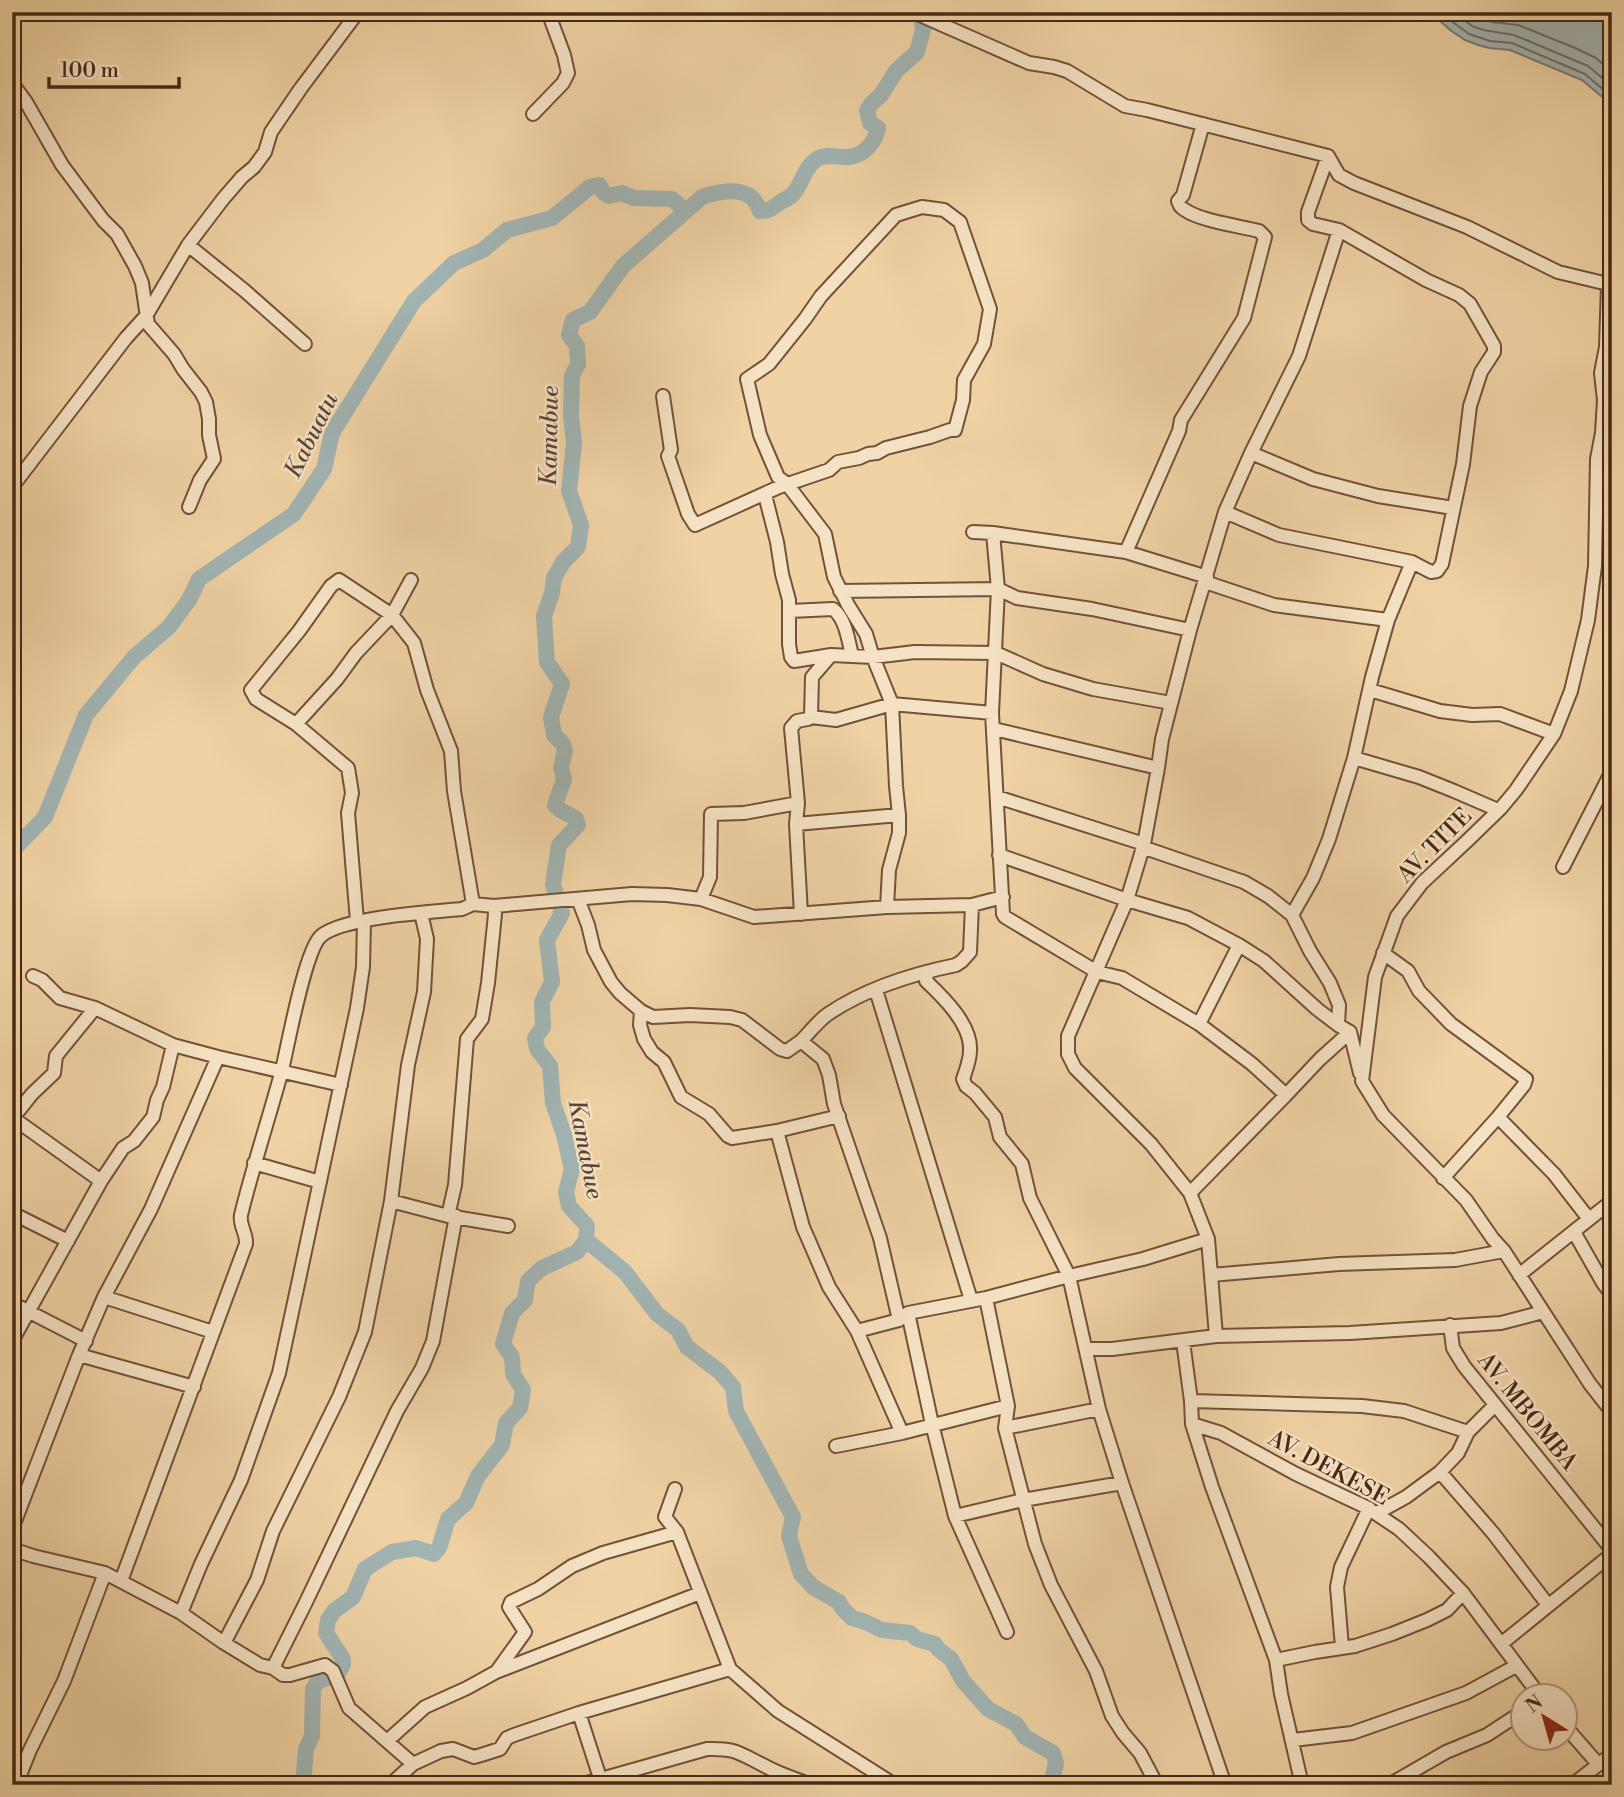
<svg xmlns="http://www.w3.org/2000/svg" width="1624" height="1797" viewBox="0 0 1624 1797" font-family="'Libre Bodoni',serif">
  <rect width="100%" height="100%" fill="#f0d2a4"/>
  <filter id="stains"><feTurbulence type="fractalNoise" baseFrequency=".00286" numOctaves="4"/><feColorMatrix values="0 0 0 0 .2 0 0 0 0 .09 0 0 0 0 .02 0 0 0 .5 -.17"/></filter>
  <radialGradient id="worn" r=".72"><stop offset=".6" stop-color="#630" stop-opacity="0"/><stop offset="1" stop-color="#630" stop-opacity=".3"/></radialGradient>
  <path fill="#a1b4b3" stroke="#7d7c74" stroke-width="2" d="M1415 12H1612V105L1582 80 1510 50 1489 48 1478 45 1465 40 1450 30 1438 19Z"/>
  <g fill="none" stroke-linecap="round" stroke-linejoin="round">
    <path stroke="#746e64" stroke-width="2" d="M1439 12 1469 34 1490 41 1512 43 1585 74 1612 97
      M1454 12 1472 26 1483 30 1514 35 1588 66 1612 86
      M1471 12 1492 22 1518 25 1573 47 1596 58 1612 72"/>
    <path stroke="#a1b4b3" stroke-width="16" d="M12 851 45 817 86 715 134 657 169 627 189 600 199 579 294 514 324 469 332 433 414 301 454 263 483 250 507 230 552 218 590 187 599 185 604 193 609 196 622 193 634 198 672 199 686 211
      M586 1240 625 1272 657 1314 678 1330 687 1347 720 1372 733 1387 736 1411 793 1517 789 1536 801 1574 813 1587 839 1602 842 1608 852 1618 863 1621 882 1630 910 1633 917 1639 935 1644 938 1649 951 1659 963 1681 988 1709 1016 1724 1025 1737 1053 1753 1056 1763 1051 1785
      M303 1785 306 1749 312 1736 313 1689 318 1681 337 1675 343 1665V1659L326 1633 328 1620 334 1611 353 1597 365 1569 392 1552 416 1548 434 1554 439 1548 448 1519 466 1503 478 1476 502 1445 506 1423 520 1408 523 1390 513 1374 512 1357 503 1344 512 1313 525 1300 528 1281 542 1268 577 1252 586 1240 587 1226 569 1206 566 1192 572 1169 564 1135 553 1103 550 1066 537 1049 535 1038 543 1027 542 1002 552 982 547 940 562 913 553 885 559 845 578 825 576 819C568 813 561 813 555 805L564 779 561 768 565 751 563 744 554 735 551 717 562 684 547 662 544 616 552 593 554 578 563 562 578 547 581 525 569 491 574 443 571 416 572 376 578 364 577 346 569 335 573 320 590 312 623 266 702 197C715 192 739 187 751 197 755 200 758 206 760 211 770 211 772 208 779 203 784 200 789 198 793 194 803 183 804 167 817 159 826 153 839 158 849 157 864 155 875 143 878 128L870 123 867 110 872 103 881 95 896 71 917 52 923 30 921 17 922 12"/>
    <defs>
      <path id="minor" d="M913 12 1029 63 1054 67 1067 71 1125 106 1147 110 1328 156 1339 175 1354 183 1467 227 1558 272 1608 284
        M12 83 26 102 62 165 103 220 117 234 135 266 142 283 148 324 174 354 183 369 201 392 206 402 209 419V435L214 459 200 480 189 507
        M533 114 563 83 568 73 564 55 548 12
        M188 245 245 291 305 344
        M1608 284 1606 347 1601 373 1604 400 1602 433 1597 459 1595 566 1588 620 1571 691 1554 734 1516 790 1501 808 1467 841 1422 883 1397 916 1375 977 1362 1081 1383 1115 1466 1200 1493 1239 1504 1251 1590 1384 1612 1412
        M663 396 671 450 668 456 688 514 695 525 779 487 829 470 838 462 859 458 868 454 877 453 886 448 930 437 950 430H955L963 400 964 380 984 344 990 309 960 222 944 210 922 207 896 215 821 296 805 319 769 364 747 379 760 435 778 477 787 484 825 534 834 577 848 605 866 634 873 657 892 704 896 786 899 815V833L889 870 887 907
        M1251 453 1313 479 1378 496 1453 508
        M12 487 126 338 146 316 188 245 223 199 242 177 254 167 265 152 271 132 301 88 358 12
        M765 495 777 542 782 574 789 600V644L791 657 794 661 831 655 873 657 915 652 996 653 1043 674 1093 689 1171 703
        M1225 512 1279 535 1412 562 1431 572 1437 571 1442 564 1463 464 1470 406 1481 372 1494 352V346L1470 304 1459 295 1426 280 1339 230 1313 224 1308 220V212L1328 156
        M973 532 993 533 998 589 992 713 1003 914 1005 917 1097 972 1122 978 1199 1024 1252 1064 1286 1095 1320 1059 1350 1032
        M993 533 1126 552 1207 577
        M1126 552 1179 431 1181 420 1244 318 1265 237 1259 231C1239 226 1201 221 1185 210 1180 207 1180 206 1178 201L1183 195 1203 124
        M1205 582 1274 605 1388 620
        M840 591 998 589 1017 598 1092 609 1190 630
        M790 611 833 609C846 619 848 640 852 655
        M1370 690 1440 711 1472 715 1500 714 1554 734
        M811 717 836 720 892 704 992 713
        M296 724 337 679 356 653 392 615 411 580
        M994 729 1158 768
        M1354 758 1419 777 1454 791 1498 810
        M997 797 1144 844
        M796 824 899 815
        M1142 847 1244 882 1268 896 1292 915 1310 951 1330 983 1339 1005 1338 1025 1350 1032 1360 1073
        M999 855 1127 900 1188 918 1239 945 1264 961 1317 1009 1338 1025
        M1563 867 1612 771
        M578 899 588 925 594 950 611 982 620 993 641 1011 653 1017 690 1015 730 1017 742 1020 780 1049 787 1051 801 1041 823 1059 829 1075 834 1104 880 1238 899 1320
        M701 899 710 877 711 814 744 813 798 803
        M801 914 796 824 798 803 791 728 797 721 808 719 811 717 812 677 831 655
        M1292 915 1313 878 1329 839 1354 758 1372 677 1388 620 1412 562
        M357 921 348 813 352 793 348 768 296 724 256 699 251 690 299 631 331 586 339 580 392 615 414 643 427 690 451 751 454 791 473 904
        M1383 953 1408 971 1419 991 1451 1024 1526 1079 1524 1085 1498 1117
        M927 972 926 981C943 997 972 1025 970 1051 970 1060 966 1070 963 1079L966 1086 975 1093 995 1117 1000 1137 1022 1164 1030 1198 1069 1276 1099 1409 1122 1483 1225 1785
        M33 976 42 980 60 998 95 1008 173 1045 218 1057 341 1085
        M876 990 971 1300
        M641 1011 640 1025 644 1039 652 1052 664 1062 681 1097 709 1114 728 1136 732 1138 777 1131 839 1116
        M1199 1024 1239 945
        M801 1041C810 1032 818 1021 828 1014 865 989 912 974 956 965L962 961 970 952 972 905
        M13 1118 101 1181
        M12 1119 32 1094 54 1073 56 1056 60 1051 95 1008
        M777 1131 803 1227 829 1287 857 1331 902 1433
        M254 1163 320 1182
        M1443 1178 1498 1117 1554 1174 1589 1219
        M1190 1193 1286 1095
        M391 1201 448 1216 508 1226
        M12 1213 68 1241
        M448 1216 455 1185 467 1039 482 1019 488 983 493 934 495 914 494 906
        M1574 1232 1603 1283 1612 1295
        M1211 1275 1339 1264 1455 1260 1504 1251
        M1519 1275 1612 1201
        M104 1297 213 1332
        M986 1298 1008 1406 1005 1428 1035 1544 1051 1585 1096 1671 1112 1716 1123 1733 1140 1753 1157 1785
        M12 1303 86 1341
        M908 1313 932 1424 955 1516 1007 1632
        M1450 1325 1453 1348 1464 1366 1612 1550
        M857 1331 899 1320 908 1313 986 1298 1069 1276 1143 1259 1208 1239
        M1216 1336 1208 1239 1190 1193 1151 1144 1075 1068 1068 1054V1036L1127 900 1144 844 1158 768 1162 739 1190 630 1225 512 1251 453 1299 356 1339 230
        M12 1341 101 1181 123 1148 134 1141 153 1117 157 1100 163 1087 173 1045
        M1183 1341 1191 1401 1192 1424 1212 1487 1276 1660 1281 1694 1302 1785
        M1086 1349H1112L1216 1336 1350 1333 1501 1323 1543 1312
        M79 1355 194 1387
        M1191 1401 1362 1406 1404 1411 1468 1432
        M1192 1424 1221 1433 1296 1474 1366 1507 1399 1529 1429 1557 1463 1593 1540 1696
        M1005 1428 1099 1409
        M836 1446 902 1433 1008 1406
        M1440 1472 1493 1533 1548 1605
        M675 1489 665 1517 677 1532 730 1669 778 1711 895 1785
        M1377 1513 1406 1497 1440 1472 1458 1453 1468 1432 1495 1405
        M955 1516 1023 1500 1122 1483
        M12 1529 79 1355 104 1297 151 1209 218 1057
        M12 1549 33 1556 105 1573 64 1681 30 1750 16 1785
        M105 1573 181 1613 224 1643 260 1665 273 1668 283 1675H290L325 1665 333 1671 349 1708 413 1764
        M121 1581 246 1244C247 1233 239 1226 241 1215 253 1166 269 1118 282 1070 288 1045 305 950 321 936 343 917 431 912 462 909L473 904 494 906 632 894 667 895 701 899 754 917 887 907 972 905 1003 897
        M181 1613 201 1564 241 1480 279 1373 357 1008 363 967 364 921
        M224 1643 257 1580 273 1531 339 1397 365 1332 391 1201 408 1065 424 992 427 939 421 913
        M1501 1644 1612 1554
        M1342 1647 1337 1587 1341 1567 1369 1508
        M1276 1660 1315 1652 1355 1646 1392 1634 1427 1620 1447 1610 1463 1593
        M273 1668 306 1602 397 1411 422 1368 433 1341 456 1216
        M497 1671 525 1632 509 1607 511 1602 538 1589 572 1566 603 1553 677 1532
        M579 1713 600 1778
        M1564 1725 1598 1764
        M1293 1740 1352 1733 1466 1693 1516 1666
        M387 1741 425 1707 467 1688 496 1672 700 1593
        M390 1785 413 1764 441 1751 453 1749 474 1757 481 1755 500 1749 507 1738 514 1735 579 1713 730 1669
        M580 1785 707 1749C737 1748 740 1754 765 1766 779 1774 796 1779 811 1785
        M1389 1785 1446 1752 1487 1735 1522 1712
        M1572 1785 1612 1754"/>
    </defs>
    <use href="#minor" stroke="#72523a" stroke-width="16"/>
    <use href="#minor" stroke="#f5e2c4" stroke-width="12"/>
  </g>
  <g text-anchor="middle" stroke-width="5" stroke-linejoin="round" paint-order="stroke">
    <g font-size="23" fill="#482816" stroke="#f5e2c4">
      <text transform="translate(1434 845) rotate(-45)" y="8">AV. TITE</text>
      <text transform="translate(1528 1411) rotate(51)" y="8">AV. MBOMBA</text>
      <text transform="translate(1329 1467) rotate(28)" y="8">AV. DEKESE</text>
    </g>
    <g font-size="24" font-style="italic" fill="#5a4435" stroke="#f5e2c4">
      <text transform="translate(311 435) rotate(-64)" y="8">Kabuatu</text>
      <text transform="translate(549 436) rotate(-89)" y="8">Kamabue</text>
      <text transform="translate(586 1149) rotate(79)" y="8">Kamabue</text>
    </g>
  </g>
  <rect width="1624" height="1797" fill="none" stroke="#f0d2a4" stroke-width="42"/>
  <rect x="14" y="14" width="1596" height="1769" fill="none" stroke="#482816" stroke-width="3.5"/>
  <rect x="21" y="21" width="1582" height="1755" fill="none" stroke="#482816" stroke-width="2"/>
  <g transform="translate(1544 1717) rotate(323)"><circle r="33" fill="#f5e2c4" stroke="#b0987e" stroke-width="2"/>
  <path d="M0-5L12 26L0 18L-12 26Z" fill="#8f2418"/>
  <text y="-10" font-size="19" font-weight="bold" text-anchor="middle" fill="#482816">N</text>
  </g>
  <path d="M49 77v10h130v-10" fill="none" stroke="#482816" stroke-width="3.5"/>
  <text x="60" y="77" font-size="21" fill="#482816" stroke="#f5e2c4" stroke-width="5" paint-order="stroke">100 m</text>
  <rect width="100%" height="100%" filter="url(#stains)"/>
  <rect width="100%" height="100%" fill="url(#worn)"/>
</svg>
